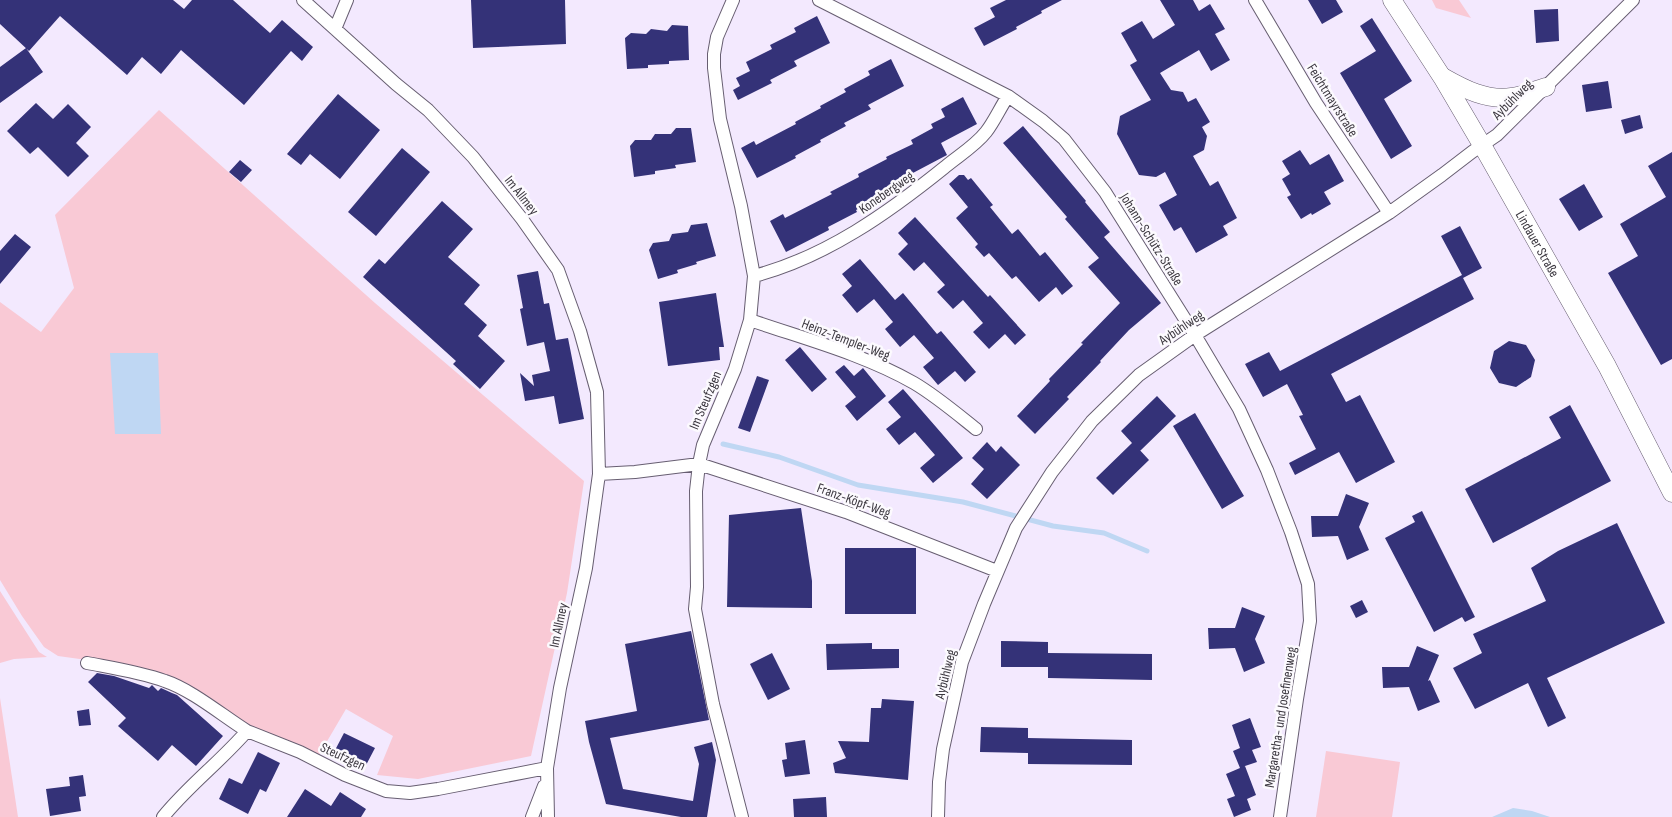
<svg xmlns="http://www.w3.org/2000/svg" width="1672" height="817" viewBox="0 0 1672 817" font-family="'Sofia Sans Condensed',sans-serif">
  <rect width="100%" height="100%" fill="#f3e9fe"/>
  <path fill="#f9c9d5" d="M1432 0H1459L1471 18 1436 8Z
    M159 110 375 303 584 481 567 593 531 756 418 779 377 775 393 736 346 709 319 755 250 728 199 695 87 660 58 656 44 647 22 616 0 580V302L41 332 74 288 55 215Z
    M0 591 39 652 47 657 14 659 0 663Z
    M0 698 18 817H0Z
    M1326 751 1400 762 1392 817H1316Z"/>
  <path fill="#bfd7f3" d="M110 353H158L161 434H115Z
    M1513 808 1532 811 1550 817H1492Z"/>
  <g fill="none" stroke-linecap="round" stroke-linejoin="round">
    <path stroke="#bfd7f3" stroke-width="5" d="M723 444 779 457 858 485 963 502 1053 526 1104 533 1147 551"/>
  </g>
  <path fill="#343278" d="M0 0H173L184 9 192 0H233L270 33 282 20 313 47 302 61 291 51 244 105 181 50 161 74 142 57 127 75 60 16 29 51 0 24Z
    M471 0H565L566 44 473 48Z
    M1006 0H1062L1041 11 1042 13 1016 27 1017 29 984 46 974 28 995 17 990 8Z
    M1160 0H1193L1199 11 1210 4 1225 29 1215 34 1230 60 1211 71 1199 50 1160 73 1171 90 1183 92 1188 102 1196 98 1210 122 1202 127 1207 136 1204 150 1193 156 1210 186 1218 181 1237 218 1223 226 1228 235 1196 253 1181 227 1174 231 1159 205 1177 195 1165 172 1156 177 1139 175 1117 134 1120 116 1151 100 1130 65 1137 61 1121 33 1142 21 1153 39 1175 25Z
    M1308 0H1336L1343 12 1322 24Z
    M1558 9 1559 41 1536 43 1534 10Z
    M817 16 830 43 794 61 797 66 770 80 772 83 738 100 733 90 740 86 736 78 750 71 746 62 772 49 770 45 796 32 794 28Z
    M1372 18 1412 81 1384 99 1412 146 1391 159 1340 73 1376 51 1360 26Z
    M672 25 688 26 689 60 669 61V64L648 65V68L627 69 625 38 631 33 646 34 651 29 667 31Z
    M26 48 43 72 0 103V67Z
    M891 59 904 86 868 105 871 109 844 123 846 126 820 140 821 142 795 156 796 158 757 178 741 148 754 141 756 145 796 124 795 122 821 108 820 106 846 92 844 89 870 75 868 71Z
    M1608 81 1612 108 1586 112 1582 85Z
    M338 94 380 130 340 179 310 154 301 165 287 154Z
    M963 97 977 124 941 143 947 155 911 174 913 177 883 193 885 195 856 210 857 212 828 227 829 230 786 252 770 221 783 214 785 218 832 194 830 192 859 177 858 174 887 159 886 157 913 144 911 140 933 128 931 124 945 117 941 109Z
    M36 103 53 119 68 104 91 127 76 143 89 156 68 177 38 147 30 154 7 131Z
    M1640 115 1643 128 1625 134 1621 120Z
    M1023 126 1086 201 1085 202 1110 232 1104 237 1161 303 1129 330 1100 361 1101 362 1067 397 1069 399 1035 434 1017 416 1050 381 1049 379 1083 344 1081 343 1120 303 1088 267 1099 258 1065 219 1067 217 1003 143Z
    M676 128H691L696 162 675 165 676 168 655 171V174L634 177 630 146 635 140H651L655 134H671Z
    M402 148 430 172 376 236 348 212Z
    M1300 150 1310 165 1329 154 1344 181 1324 192 1331 204 1312 215 1311 213 1301 219 1287 197 1291 195 1282 179 1290 174 1282 161Z
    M1672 152V359L1661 365 1608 273 1638 256 1620 224 1666 197 1648 166Z
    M240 160 252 170 241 182 229 172Z
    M959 175H964L968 180 971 178 993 205 990 207 1012 234 1018 229 1040 256 1045 252 1073 286 1062 295 1056 287 1039 302 1016 276 1012 279 989 253 984 257 975 247 978 244 956 218 968 207 949 184Z
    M1584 184 1603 217 1579 231 1559 199Z
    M442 201 473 229 448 257 480 285 464 304 487 325 478 336 505 361 480 389 453 364 456 361 363 277 379 259 385 264Z
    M915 217 988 297 990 295 1026 335 1015 345 1005 334 989 349 973 332 983 323 963 300 953 309 937 292 945 285 924 262 914 271 898 254 908 244 898 233Z
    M707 223 716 256 696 262 697 264 677 270 678 273 658 279 649 250 653 243 669 241 672 234 688 232 691 225Z
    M1460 226 1482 268 1463 278 1474 299 1331 374 1346 402 1360 395 1395 462 1356 483 1339 452 1295 475 1289 463 1316 449 1299 416 1303 415 1287 384 1263 397 1245 364 1269 352 1280 371 1462 275 1441 236Z
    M15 234 31 247 0 284V251Z
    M860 259 895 300 903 293 937 334 941 331 976 372 965 382 955 371 938 385 923 367 934 358 914 335 900 347 885 329 893 322 874 299 857 313 842 295 852 286 842 274Z
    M538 271 544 304 549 303 556 340 568 338 584 419 559 424 554 396 525 401 520 373 534 386 532 375 550 371 544 342 527 346 520 309 523 308 517 275Z
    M716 293 724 347H719L720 360 668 366 659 302Z
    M1509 341 1526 345 1535 360 1531 377 1516 387 1499 383 1490 368 1494 351Z
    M800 347 827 379 812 392 785 360Z
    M844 365 854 376 863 368 886 396 857 421 845 406 856 397 835 372Z
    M757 376 769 380 750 432 738 428Z
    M903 389 963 458 933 483 920 468 935 455 915 432 899 445 886 429 901 417 888 402Z
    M1157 396 1176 416 1140 451 1137 447 1149 460 1113 495 1096 478 1132 443 1121 431Z
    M1570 405 1611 481 1493 543 1465 489 1561 438 1549 417Z
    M1195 413 1244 496 1222 509 1173 426Z
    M987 442 996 452 1001 446 1020 465 987 499 971 484 984 469 972 458Z
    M1346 494 1369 503 1359 527 1369 550 1347 560 1338 536 1312 537 1311 516H1338Z
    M801 508 812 581V608L727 607 729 515Z
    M1422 511 1475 617 1465 622 1462 617 1434 632 1385 538 1415 522 1412 516Z
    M1617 523 1665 623 1547 678 1566 718 1548 727 1528 683 1475 709 1453 668 1482 653 1473 634 1546 601 1531 568 1558 551Z
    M845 548H916V614H845Z
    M1362 600 1368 612 1356 618 1350 606Z
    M1242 607 1265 616 1255 639 1265 663 1244 672 1235 648 1209 649 1208 628H1235Z
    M691 631 709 720 610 738 623 789 693 801 699 764 694 747 712 742 716 760 707 817H681L606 804 589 742 585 721 637 711 625 644Z
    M1001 641 1048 642V653L1152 654V680L1048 678V667H1001Z
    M872 643V649H899V668L827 670 826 644Z
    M1417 646 1439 655 1428 681 1430 680 1440 702 1418 711 1409 687 1383 688 1382 667H1409Z
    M772 653 790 689 768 700 750 664Z
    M97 673 114 676 149 688 152 685 158 691 161 688 172 693 177 695 223 736 196 766 172 745 158 761 118 726 126 718 88 682Z
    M882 699 914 701 908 780 835 773 833 763 846 758 838 741 869 742 871 708H881Z
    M89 709 91 725 79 726 77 711Z
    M1250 718 1261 747 1252 750 1257 762 1242 767 1245 766 1256 795 1247 799 1251 810 1234 817 1227 799 1235 796 1226 774 1240 768 1233 751 1240 748 1232 725Z
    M981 727 1028 728V738L1132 740V765L1028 764V753L980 752Z
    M344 733 375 748 364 769 333 754Z
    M805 740 810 774 785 777 782 760 787 759 785 743Z
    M258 752 280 763 266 792 260 789 248 814 219 799 229 778 242 784Z
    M83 775 86 796 79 797 81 811 50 816 46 789 70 786 69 777Z
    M305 789 331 806 340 792 366 809 361 817H287Z
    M826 797 827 817H794L793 799Z"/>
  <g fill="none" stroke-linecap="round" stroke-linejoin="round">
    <defs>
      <path id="street" d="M303 0 396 84 428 110 473 157 522 219 558 270 580 331 597 392 599 474 586 568 560 688 547 768 548 817
        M733 0 717 37 714 54V68L720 119 741 206 754 276 750 320 735 369 703 445 699 464 696 491 697 587 695 609 713 704 742 817
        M819 0 1008 96 1043 121 1064 139 1105 192 1195 335 1239 409 1267 470 1291 532 1308 584 1310 621 1297 699 1280 817
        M1255 0 1316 103 1389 213
        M335 29 347 0
        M754 276C826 257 888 213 945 167 958 156 975 146 986 132 994 122 1000 108 1008 96
        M750 320C805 339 863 354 914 383 936 396 956 413 976 429
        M599 474 635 472 699 464 846 512 997 571
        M87 663C113 668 140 672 165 681 192 690 223 716 247 731
        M163 817C188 786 220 762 247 731L300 752 345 775 386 791 410 793 438 789 547 768
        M532 817 544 786
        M938 817 939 782 943 749 962 662 984 604 1016 528 1052 472 1092 421 1139 375 1195 335 1389 213 1442 175 1472 152 1497 135 1633 0"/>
      <g id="secondary">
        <path id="s1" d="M1392 0 1442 77 1482 145 1607 366 1672 493"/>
        <path d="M1443 77C1464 89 1487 101 1512 97 1524 96 1535 90 1546 87"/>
      </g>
    </defs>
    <use href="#street" stroke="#675e71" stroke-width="14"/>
    <use href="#secondary" stroke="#675e71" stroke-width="19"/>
    <use href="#street" stroke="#fff" stroke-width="12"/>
    <use href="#secondary" stroke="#fff" stroke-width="18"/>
  </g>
  <g text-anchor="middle" stroke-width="5" stroke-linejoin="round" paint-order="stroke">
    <g font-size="14" fill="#3b373f" stroke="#fcfafe">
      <text transform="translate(1512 99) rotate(-45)" y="5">Aybühlweg</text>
      <text transform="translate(1333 100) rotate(58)" y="5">Feichtmayrstraße</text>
      <text transform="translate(886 192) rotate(-35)" y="5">Konebergweg</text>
      <text transform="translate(522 195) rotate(52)" y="5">Im Allmey</text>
      <text transform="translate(1152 239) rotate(58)" y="5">Johann-Schütz-Straße</text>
      <text dy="5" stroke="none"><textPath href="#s1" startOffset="284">Lindauer Straße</textPath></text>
      <text transform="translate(1181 327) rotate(-34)" y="5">Aybühlweg</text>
      <text transform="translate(846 339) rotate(21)" y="5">Heinz-Templer-Weg</text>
      <text transform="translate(705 400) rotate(-67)" y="5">Im Steufzgen</text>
      <text transform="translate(854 500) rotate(20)" y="5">Franz-Köpf-Weg</text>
      <text transform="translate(558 625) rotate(-78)" y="5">Im Allmey</text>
      <text transform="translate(945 674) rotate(-76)" y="5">Aybühlweg</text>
      <text transform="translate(1280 717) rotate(-81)" y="5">Margaretha- und Josefinenweg</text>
      <text transform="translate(343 756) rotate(25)" y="5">Steufzgen</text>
    </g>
  </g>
</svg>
